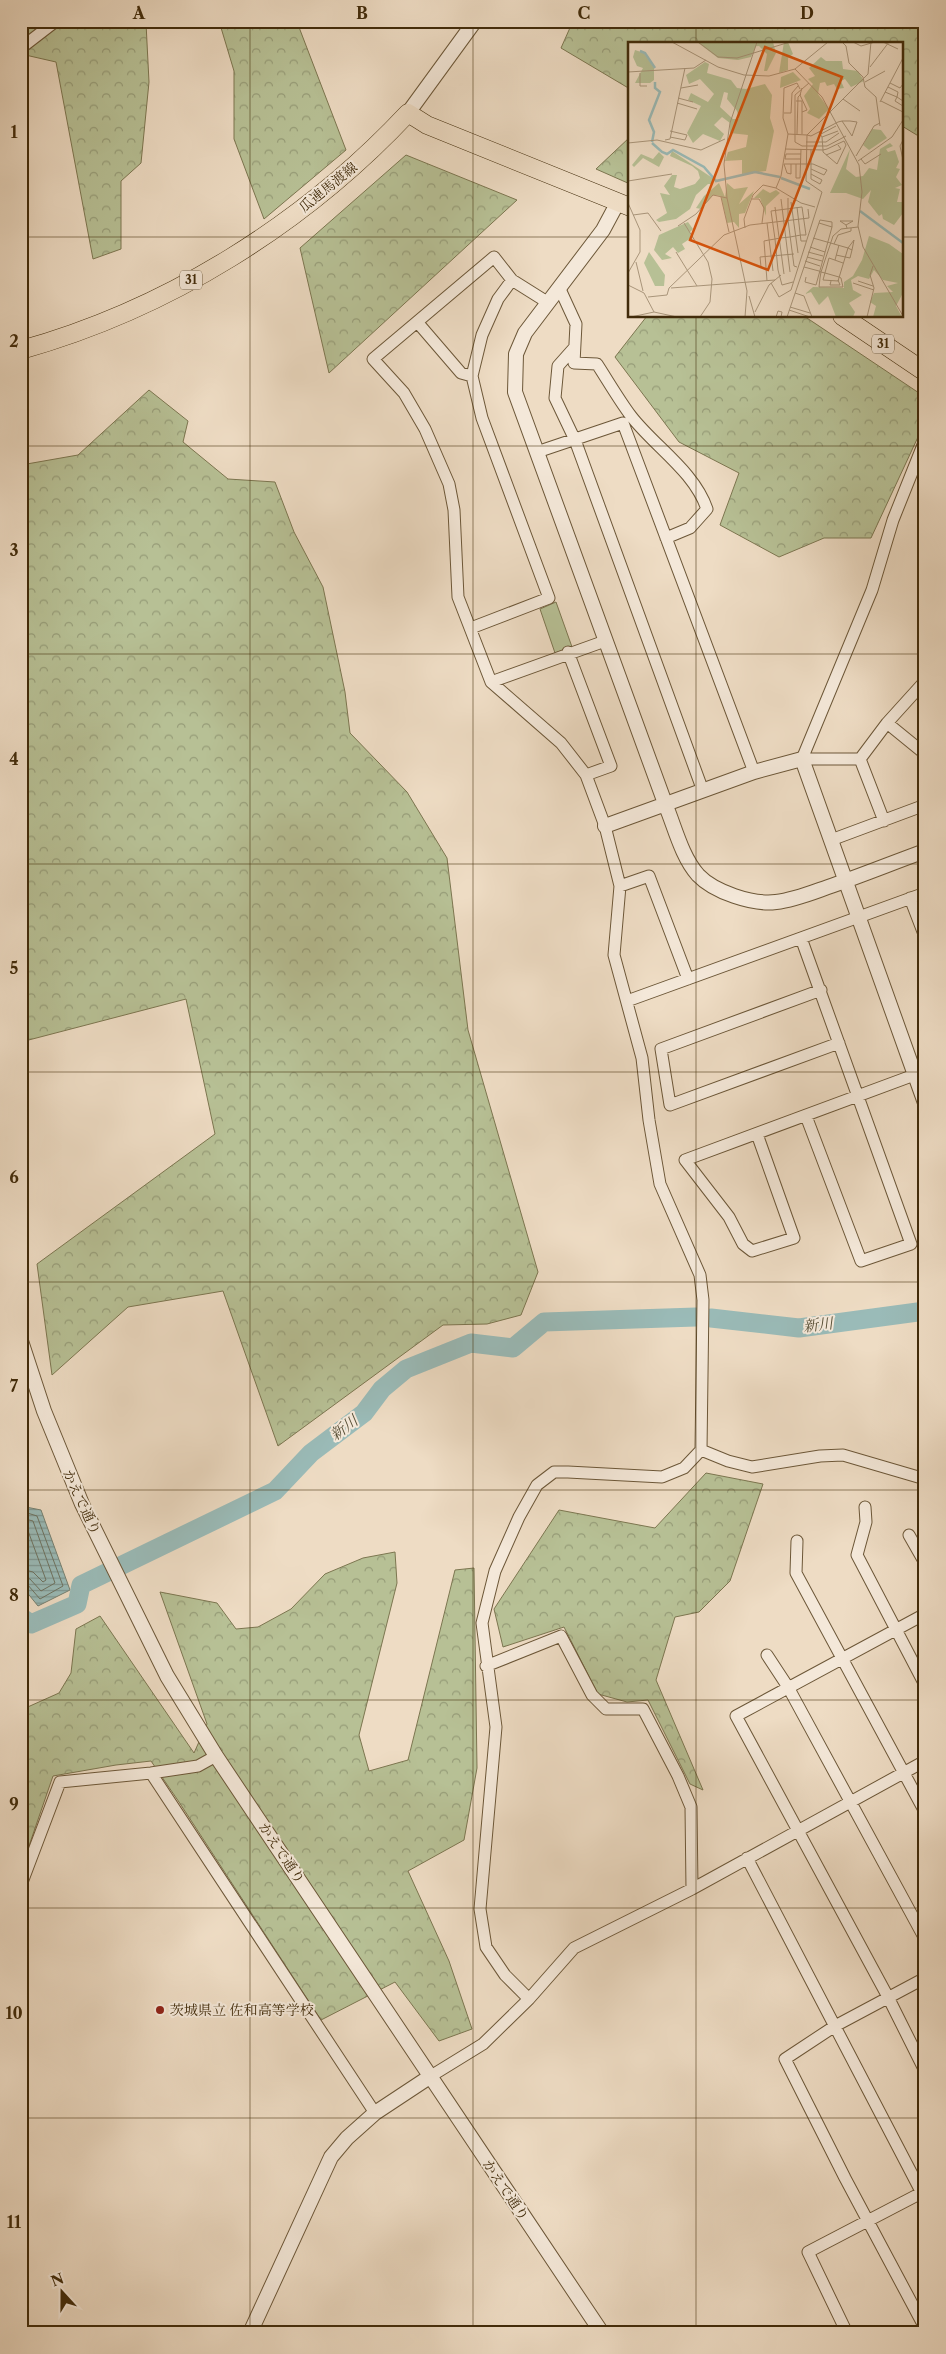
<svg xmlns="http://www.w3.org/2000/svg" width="946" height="2354" viewBox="0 0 946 2354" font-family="'Libre Caslon Text','Noto Serif JP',serif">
  <defs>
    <pattern id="forest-crowns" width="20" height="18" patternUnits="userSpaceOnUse" patternTransform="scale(1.25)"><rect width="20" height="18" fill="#b7c095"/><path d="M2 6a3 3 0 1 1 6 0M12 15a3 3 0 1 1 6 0" fill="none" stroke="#969c78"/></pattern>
    <pattern id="water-rules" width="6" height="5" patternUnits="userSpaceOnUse" patternTransform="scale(1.25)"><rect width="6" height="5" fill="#9abbb8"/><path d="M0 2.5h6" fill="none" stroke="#7f9894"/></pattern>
  </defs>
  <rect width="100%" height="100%" fill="#eedcc4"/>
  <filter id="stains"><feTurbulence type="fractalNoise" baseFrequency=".004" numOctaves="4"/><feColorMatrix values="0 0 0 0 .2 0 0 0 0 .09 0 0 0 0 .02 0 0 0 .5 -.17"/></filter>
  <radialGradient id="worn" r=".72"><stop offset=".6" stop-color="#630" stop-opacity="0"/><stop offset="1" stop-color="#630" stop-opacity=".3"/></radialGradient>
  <path fill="#b7c095" stroke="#7c7650" d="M556 602 572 647 555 653 540 609Z"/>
  <path fill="url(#forest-crowns)" stroke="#7c7650" d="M21 21H144L146 23 149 82 141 163 121 181V249L93 259 56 62 21 54Z
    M219 21H298L297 22 346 150 264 219 234 139V71Z
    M573 21H925V140L902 126V44H630V89L561 48Z
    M630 137V184L596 169Z
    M406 155 517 200 329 373 300 248Z
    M647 316H804L925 397V422L871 538H824L779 557 720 525 739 473 679 442 615 357Z
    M149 390 188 421 183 442 228 479 275 482 294 532 323 587 345 692 350 733 407 792 447 858 468 1030 538 1272 521 1315 487 1324 443 1325 278 1446 223 1291 128 1307 52 1375 37 1264 215 1134 186 999 21 1042V465L78 455Z
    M706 1473 763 1484 730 1581 699 1612 675 1617 656 1680 703 1790 690 1784 648 1700 627 1702 598 1694 564 1627 503 1647 494 1609 559 1510 655 1528Z
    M395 1552 397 1583 359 1735 369 1771 408 1760 455 1570 474 1568 477 1768 464 1840 408 1871 449 1961 472 2029 439 2041 395 1982 321 2020 179 1802 151 1761 116 1765 53 1776 21 1869V1710L59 1693 71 1673 76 1629 100 1616 194 1753 207 1724 160 1592 217 1603 236 1629 258 1627 291 1609 325 1574 363 1558Z"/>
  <path fill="url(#water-rules)" stroke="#768172" d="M21 1506 41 1510 70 1590 38 1606 21 1585Z"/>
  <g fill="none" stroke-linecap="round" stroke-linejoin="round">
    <path stroke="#6e7361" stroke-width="1" d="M21 1511 37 1516 63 1586 40 1599 27 1584 21 1583
      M21 1518 33 1521 55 1583 41 1591 30 1579 21 1577
      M21 1525 27 1528 46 1580 43 1582 33 1572 21 1569"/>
    <path stroke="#9abbb8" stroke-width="19" d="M711 1318 799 1328 925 1311
      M21 1617 31 1624 77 1604 81 1585 275 1491 311 1453 364 1413 382 1389 406 1369 471 1343 513 1348 544 1322 696 1317"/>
    <defs>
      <path id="minor" d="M21 48 56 21
        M559 287 576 324 574 363 597 364C608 381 619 400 631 416 655 447 694 471 707 509L690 528 666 538
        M418 323 461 373 472 376
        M574 348 558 366 555 398 575 440 703 791
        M925 440 893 520 872 590 802 759H860L887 723 925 681
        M537 452 623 423 754 772
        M471 628 549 598 482 418 472 376 482 335 498 299 512 280
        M568 652 611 766 586 775
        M491 682 605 641
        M887 723 925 754
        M860 759 884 821
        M831 840 925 805
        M620 886 649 876 688 979
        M910 898 925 937
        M801 938 911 1244 861 1261 806 1116
        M821 990 661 1049 670 1105 839 1043
        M627 1001 925 893
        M757 1134 794 1238 752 1251 743 1244 729 1217 685 1160 925 1071
        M701 1450 728 1461 752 1467 820 1456 843 1455 925 1479
        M865 1507 866 1522 857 1555 925 1685
        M909 1535 925 1563
        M797 1541 796 1573 925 1812
        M925 1614 736 1716 888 1997 925 2071
        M767 1655 788 1687 925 1939
        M486 1666 561 1636 592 1695 606 1709H643L678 1776 691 1807 692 1889
        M151 1773 375 2113
        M747 1858 925 2199
        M21 1885 60 1782 151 1773 198 1766 216 1756
        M925 1978 835 2026 785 2059 845 2178 925 2328
        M529 1999 505 1975 486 1947 480 1909 496 1727 482 1623 495 1571 519 1517 537 1485 554 1472H568L662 1477 684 1468 701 1450 703 1300 700 1275 660 1184 649 1120 642 1058 614 955 620 886 605 826 586 775 561 743 491 682 458 597 454 510 449 484 425 429 404 393 373 359 494 257 512 280 547 302
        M431 2076 483 2044 529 1999 574 1948 692 1889 925 1761
        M21 2328 26 2333
        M847 2333 808 2252 925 2191"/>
      <path id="tertiary" d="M408 113 475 21
        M618 202 603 230 525 333 516 354 515 392 666 806C675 828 682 857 698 875 714 892 753 905 776 902 794 900 811 893 828 887 860 876 892 863 925 851
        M605 826 754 772 802 759 925 1103
        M21 1341 44 1411 82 1504 167 1676 216 1756 602 2333
        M250 2333 331 2157 347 2138 375 2113 431 2076"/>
      <path id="primary" d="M842 316 925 372
        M21 350C168 309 304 224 408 113L427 125 630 207"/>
    </defs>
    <use href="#minor" stroke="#6c5738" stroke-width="13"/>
    <use href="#tertiary" stroke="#6c5738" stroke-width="16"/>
    <use href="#primary" stroke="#412b0a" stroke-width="19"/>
    <use href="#minor" stroke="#f4e8d9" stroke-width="11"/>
    <use href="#tertiary" stroke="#f4e8d9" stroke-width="14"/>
    <use href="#primary" stroke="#eedcc4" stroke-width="18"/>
  </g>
  <path fill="none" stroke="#412b0a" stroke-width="1" stroke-opacity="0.55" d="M250 21V2333M473 21V2333M696 21V44M21 237H630M902 237H925M696 316V2333M21 446H925M21 654H925M21 864H925M21 1072H925M21 1282H925M21 1490H925M21 1700H925M21 1908H925M21 2118H925"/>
  <circle fill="#8f2418" stroke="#f4e8d9" stroke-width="2" cx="160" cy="2010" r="5"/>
  <g text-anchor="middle" stroke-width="4" stroke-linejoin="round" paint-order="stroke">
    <g fill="#f4e8d9" stroke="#776448" stroke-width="1">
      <rect x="180" y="270.5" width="22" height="19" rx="4"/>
      <rect x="872" y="334.5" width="22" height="19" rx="4"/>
    </g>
    <g font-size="12" font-weight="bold" fill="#412b0a">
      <text x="191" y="284">31</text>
      <text x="883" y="348">31</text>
    </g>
    <g font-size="14" fill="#412b0a" stroke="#f4e8d9">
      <text transform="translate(328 187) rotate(-39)" y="5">瓜連馬渡線</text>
      <text transform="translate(82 1502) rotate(65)" y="5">かえで通り</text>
      <text transform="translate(282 1853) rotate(56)" y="5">かえで通り</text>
      <text transform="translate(506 2190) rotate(56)" y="5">かえで通り</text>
    </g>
    <g font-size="14" fill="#412b0a" stroke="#f4e8d9" text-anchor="start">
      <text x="170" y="2015">茨城県立 佐和高等学校</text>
    </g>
    <g font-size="15" font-style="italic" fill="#574f36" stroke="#f4e8d9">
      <text transform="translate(818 1325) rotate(-7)" y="5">新川</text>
      <text transform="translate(344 1428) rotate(-37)" y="5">新川</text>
    </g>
  </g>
  <g transform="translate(628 42)">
    <rect width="275" height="275" fill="#eedcc4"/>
    <path d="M69 0H130L123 15 110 18 90 16Z" fill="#b7c095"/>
    <path d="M125 0H145L148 11 139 29H136L139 12 131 4 122 5ZM156 0H160L165 12 160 16V28L151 31ZM7 8 16 11 26 26V38L22 41H7L15 26 9 24 5 15ZM193 15 198 19H214L215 27 230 29 236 39 223 45 217 37 213 39 216 46 209 47 206 42 199 44 197 40 192 41 190 52 201 67 191 77 179 71 182 67 176 54 185 42 180 37 187 34 181 26ZM77 20 81 22 79 31 103 38 109 46 118 47 137 42 144 53 142 76 146 89 138 129 114 132V118L97 119 100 110 118 105 120 93 102 91V81L94 75 86 83 96 92 92 99 75 92 65 101 59 91 73 64 60 58 63 51 80 60 86 52 72 37 61 42 58 33ZM96 50 100 51 99 57 109 69 111 77H105L92 65ZM165 30 173 38 152 46 153 35ZM244 87 253 88 259 96 241 108 235 103ZM262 101 265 104 258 107 260 110 267 108 271 120 268 126 272 127 268 135 274 143 267 146 272 147 269 160H275V171L266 183 255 177 254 172 251 174 240 160 243 148 235 157 218 151H202L222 107 218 127 228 135 235 134 241 126 249 128 252 107ZM44 109 86 137 85 142H80L68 153 62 167 48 177 31 180 28 178 39 171 32 151 42 153 36 144 44 133H49L46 145 52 147 67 142 72 136 70 129 64 124 42 114ZM31 110 36 115 31 125 15 116 6 125 4 123 13 112 25 117ZM91 141 97 155 99 141 106 147 120 145 111 162 126 149 117 171 111 172V186L106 180 99 181 93 154 85 153 73 167 68 166 76 154ZM135 147 142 151 148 148 152 151 138 164V174L132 156H126ZM60 180 65 187 62 190 63 196 54 202 57 207 50 211 45 205 37 212 44 216 34 218 26 208 31 193ZM241 194 261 202 275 212V251L268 264 274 275H245L248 264 242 260 246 251 265 250 259 244 270 241 255 238 246 228 241 237 230 234 223 238 225 248 234 253 221 261 227 270 225 275H208L200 254 191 263 183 250 177 252 185 245 216 246V240L225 234 234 218ZM21 210 37 233 36 244H27L16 221Z" fill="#b7c095" fill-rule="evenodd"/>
    <path fill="none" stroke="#9abbb8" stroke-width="2.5" d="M12 9 17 11 27 26M24 100 26 90 21 78 32 50 27 46V40M24 101 34 110 39 112 45 108 76 125 88 139 127 130 152 135M153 136 182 147M232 169 275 201"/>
    <path fill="none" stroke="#a9957a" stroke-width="1" d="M44 0 90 25 116 33 141 34 167 27 194 55 231 123 234 150 230 184 235 205 275 274M70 0 90 15 109 16 162 0M214 0 218 4 221 21 235 35 237 45 248 55 252 84M225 0 233 4 247 0M255 0 270 7M242 25 261 0M167 27 200 0M0 30 66 26 78 18M12 31V44H19M237 40 257 29M181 41 167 53V100L174 104H199L218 94M262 41 272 46 275 42M53 46 70 43M174 46 172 53 179 68 174 70M257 50 269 55 270 50 260 45M50 56 65 60M215 57 232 69M168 59H174V92M253 59 275 70M275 59 269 55 267 59 275 64M252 60 275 16M49 61 69 67M156 71H163L164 51 170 44M169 92 170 55 173 52M193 92 208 84M179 93 240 32 243 0M179 93 183 94 210 80 214 79H222L229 80 224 94 214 79M42 95 57 98 59 93 42 89M194 95 210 89M37 98 42 97 57 26M275 98 272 104 275 118M178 100H198L211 91M0 101 29 98 73 108 97 97M157 107 195 108 199 107 216 99 218 103 209 122 195 110V108L194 95 191 90M198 113 213 107 210 103M228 114 246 84 252 81M173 117H157L158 112H173M233 117 237 122 253 112M230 119 264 95 275 78M163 122V132L159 131 156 122H185L199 128 196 133 183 127M168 122V136H172L173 107M183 132 194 138 192 142 183 137V107M0 139 44 132M148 146 173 161 187 165M93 155 101 190M160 156V178L166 224 169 225M124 157H131L136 166 134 181M153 157 162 230M163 160 170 211M0 161 12 188V210L0 231M147 165 156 232M169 165 173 199H178M5 173 20 171 33 189M56 181 80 220 84 237 82 260 72 275M139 181 145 229M218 183 212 179H225L218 183 219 186M50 184 68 172 85 153 99 156M117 186 116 177 125 153 135 143 148 146 153 134 160 92 155 76 156 46 169 41 172 47M185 196 220 206 210 239 195 238 201 216 215 221M206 202 210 193 223 189V186M182 205 197 210M48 210 69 244M180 210 195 214M208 213 222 216 224 208 220 206 226 198 224 208M179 215 194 219M207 218 211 203M177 219 192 224M8 220 15 249M133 225 132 215 166 212M176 225 191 229 193 230 197 231 211 235 213 236 215 245H191L192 236 193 230 205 194 213 187 230 185M178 235 177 240 188 243 204 185 191 181M139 239 136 199 141 198 147 197 152 196 162 195 173 193H178L174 165 143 169 147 197 150 228 154 243 165 240M203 239 202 243H212L210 238M230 239 245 244M143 241 151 255 163 248 194 150 178 139 179 93 160 92M225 241 246 248M0 243 16 251 26 270M43 246 147 238M167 251 176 254 184 275M121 254 127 275M20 255 39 253 41 246 96 193 122 183 181 176 180 167M162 265 182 271M161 268 182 275M127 270 141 243 153 233M3 275 26 270 49 275M117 275 119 249 99 156 96 122 102 81 129 0M148 275 150 269 154 270 153 275M159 275 192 178 204 180V185M239 275 246 246 242 233 245 224"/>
    <path fill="#d7540c" fill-opacity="0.15" stroke="#d7540c" stroke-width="2.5" d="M137 5 214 35 140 228 62 198Z"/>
    <rect width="275" height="275" fill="none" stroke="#412b0a" stroke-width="2.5"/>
  </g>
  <rect width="946" height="2354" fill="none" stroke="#eedcc4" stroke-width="55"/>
  <g transform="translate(62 2292) rotate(339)" stroke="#f4e8d9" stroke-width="4" paint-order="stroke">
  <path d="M0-4L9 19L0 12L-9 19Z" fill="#412b0a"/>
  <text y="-8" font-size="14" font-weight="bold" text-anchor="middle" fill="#412b0a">N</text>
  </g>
  <rect x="28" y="28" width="890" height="2298" fill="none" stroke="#412b0a" stroke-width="2"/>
  <g font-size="16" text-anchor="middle" font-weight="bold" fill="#412b0a">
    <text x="139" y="19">A</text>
    <text x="362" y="19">B</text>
    <text x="584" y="19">C</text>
    <text x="807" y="19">D</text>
    <text x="14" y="138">1</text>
    <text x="14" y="347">2</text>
    <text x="14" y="556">3</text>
    <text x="14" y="765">4</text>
    <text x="14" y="974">5</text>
    <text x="14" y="1183">6</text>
    <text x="14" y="1392">7</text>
    <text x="14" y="1601">8</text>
    <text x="14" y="1810">9</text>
    <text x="14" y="2019">10</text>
    <text x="14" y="2228">11</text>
  </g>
  <rect width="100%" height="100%" filter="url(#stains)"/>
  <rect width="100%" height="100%" fill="url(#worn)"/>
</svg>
